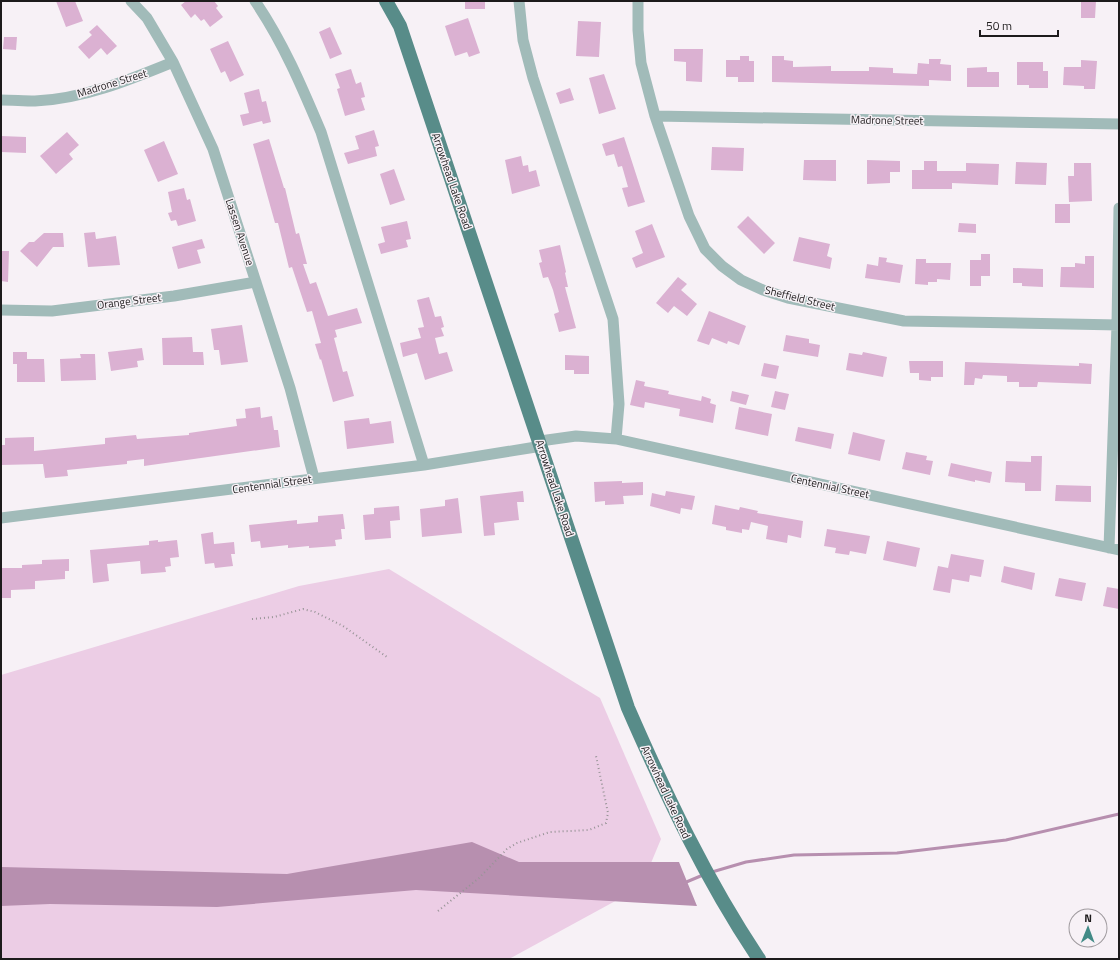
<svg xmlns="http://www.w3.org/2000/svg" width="1120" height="960" viewBox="0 0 1120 960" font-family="'Titillium Web',sans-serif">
  <rect width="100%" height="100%" fill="#f7f1f6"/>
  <path fill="#eccde5" d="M389 569 600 698 661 839 641 887 509 959H1V675L299 586Z"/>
  <path fill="#b78faf" d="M472 842 519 862H679L697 906 416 890 217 907 50 904 1 906V867L287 874Z"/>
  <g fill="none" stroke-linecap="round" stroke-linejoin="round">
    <path stroke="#b78faf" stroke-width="3" d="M712 872 746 862 794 855 897 853 1006 840 1119 814
      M684 883 703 875"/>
  </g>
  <path fill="#dbb1d2" d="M56 1H75L83 21 66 27Z
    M186 1H214L218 6 216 8 223 17 210 27 204 19 201 21 195 14 191 18 181 5Z
    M465 1H485V9H465Z
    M1081 1H1096L1095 18H1081Z
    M468 18 480 53 469 57 467 52 455 56 445 26Z
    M578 21 601 22 599 57 576 56Z
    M97 25 117 46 107 55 101 48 89 59 78 47 92 35 89 32Z
    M330 27 342 54 330 59 319 32Z
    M4 37H17L16 50 3 49Z
    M228 41 244 75 230 82 225 71 221 73 210 49Z
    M674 49H703L702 82 686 81V62L674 61Z
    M740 56H749V61H754V82H738V77H726V60H740Z
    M772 56H784V60L793 61V67L831 66V71H869V67L893 68V73L917 74 918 63 929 64V59H941L940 64 951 65V81L929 80V86L772 82Z
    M1081 60 1097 61 1095 89H1084V86L1063 85 1064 67H1081Z
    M1017 62H1043V71H1048V88H1029V85H1017Z
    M987 67V72H999V87H967V68Z
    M351 69 356 84 361 82 365 97 361 98 365 110 345 116 337 89 340 88 335 74Z
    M604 74 616 109 599 114 589 78Z
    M570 88 574 100 560 104 556 93Z
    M259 89 262 102 266 101 271 122 263 124 262 121 243 126 240 115 249 113 244 93Z
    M374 130 379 146 375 147 377 156 348 164 344 153 359 149 355 136Z
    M67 132 79 145 69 154 73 159 56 174 40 156Z
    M1 136 26 137V153L1 152Z
    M624 137 645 202 628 207 622 188 628 187 622 166 618 167 614 154 606 156 602 144Z
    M269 139 284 188H285L296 234 299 233 307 264H303L310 284 316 282 328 316 357 308 362 323 335 330 337 337 334 338 343 372 347 371 354 396 333 402 321 359 320 360 315 344 321 343 312 311 307 312 292 267 289 268 278 223H275L253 144Z
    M164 141 178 174 158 182 144 150Z
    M712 147 744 148 743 171 711 170Z
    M521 156 523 166 528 165 529 172 536 170 540 186 512 194 505 160Z
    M804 160H836V181L803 180Z
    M867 160 900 161V172H890V183L867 184Z
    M924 161H937V171H966V163L999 164 998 185 952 183V189H912V170H924Z
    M1016 162 1047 163 1046 185 1015 184Z
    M1074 163H1091L1092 201 1069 202 1068 176H1074Z
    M394 169 405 200 390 205 380 174Z
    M184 188 187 200 190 199 196 221 178 226 176 220 171 221 168 213 172 212 168 192Z
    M1055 204H1070V223H1055Z
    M748 216 775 243 764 254 737 227Z
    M407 221 411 239 406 240 408 247 381 254 378 244 385 242 381 227Z
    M959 223 976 224V233L958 232Z
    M652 224 665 257 636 268 632 258 643 253 635 231Z
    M95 232 96 239 116 236 120 265 88 267 84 233Z
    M44 233H63L64 247H53L37 267 20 251 29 242H34Z
    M799 237 830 244 827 256 832 258 830 269 793 261Z
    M202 239 205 248 197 250 201 263 178 269 172 247Z
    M560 245 566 272 565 273 568 287H565L576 328 559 332 554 314 559 312 553 290 548 277 543 278 539 263 542 262 539 250Z
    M1 251H9L8 282 1 281Z
    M981 254H990V276H981V286H970V260H981Z
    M1085 256H1094V288L1060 287 1061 267H1075V263L1085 264Z
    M879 257 887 258 886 262 903 265 900 283 865 278 867 264 878 266Z
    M916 259H926V263H951L950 280 937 279V282H928V285L915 284Z
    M1013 268 1043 269V287L1022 286V283H1013Z
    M678 277 687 284 681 290 697 304 687 316 674 306 668 313 656 303Z
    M429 297 435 317 441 316 444 327 441 328 444 336 435 338 439 354 447 352 453 371 425 380 417 353 403 357 400 343 421 338 418 328 424 327 417 300Z
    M709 311 746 326 739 345 728 341 727 344 712 338 709 345 697 341Z
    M242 325 248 362 221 365 219 350H214L211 329Z
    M786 335 809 339V343L820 345 818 357 783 351Z
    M192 337 193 352H203L204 365H163L162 338Z
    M142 348 144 360 137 361 138 367 111 371 108 352Z
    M13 352H27V359H44L45 382H17V364H13Z
    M863 352 887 357 883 377 846 370 849 353 862 355Z
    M80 354H95L96 380 61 381 60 359 81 358Z
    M565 355 589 356V374H574V370H565Z
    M909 361H943V377H931V381L919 380V373H910Z
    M965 362 1079 366V363L1092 364 1091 384 1038 382 1037 387H1019V382H1007V376L983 375 982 379 975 378 974 385H964Z
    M764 363 779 366 776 379 761 376Z
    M636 380 645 382 644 386 669 391 668 394 701 401 702 396 711 399 710 403 716 405 713 423 679 416 680 409 645 402 644 408 630 405Z
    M732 391 749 395 746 405 730 401Z
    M775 391 789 394 785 410 771 407Z
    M260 407 261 418 272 416 274 430H278L280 447 144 466V459L127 461V464L67 470 68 476 45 478 43 464 1 465V445H5V438L34 437V451L105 444V438L136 435 137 439 189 435V433L237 426 236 419 246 418 245 409Z
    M739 407 772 414 768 436 735 429Z
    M369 418 370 424 391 421 394 443 347 449 344 421Z
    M798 427 834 434 831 449 795 441Z
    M853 432 885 440 880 461 848 454Z
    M906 452 927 456 926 460 933 461 930 475 902 469Z
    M1031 456H1042L1041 491H1025V483L1005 482 1006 461 1031 462Z
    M951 463 992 472 990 483 975 480V482L948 476Z
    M622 481V483L643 482V495L623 496 624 504 605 505V501L595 502 594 482Z
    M1056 485 1091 486V502L1055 501Z
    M523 491 524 502H517L519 520 494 523 495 535 484 536 480 496Z
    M666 491 695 496 692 510 681 508 680 514 650 506 652 493 665 496Z
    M458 498 462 533 422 537 420 509 445 506V500Z
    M715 505 739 510 740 507 758 511 757 513 803 521 801 538 788 535 787 543 766 539 768 526 751 522 749 530 742 529V533L726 530V527L712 524Z
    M399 506 400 520 390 521 391 538 365 540 363 515 374 514V508Z
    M343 514 345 529H341L342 539 335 540 336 546 309 548V546L288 548V545L261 548 260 541 251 542 249 525 297 520V524L318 522V516Z
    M827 529 870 536 866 554 850 551 849 555 835 553 836 548 824 546Z
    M213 532 214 544 234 542 235 554H231L233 566 215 568 214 563 205 564 201 534Z
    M158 540V542L177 540 179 557 170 558 171 566 165 567 166 572 141 574 140 561 107 564 109 581 93 583 90 550 149 545V541Z
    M887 541 920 548 916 567 883 560Z
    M951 554 984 560 981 577 970 575 969 582 952 579 950 593 933 590 938 566 948 568Z
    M69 559V571H65V579L35 581V589L11 590V598H1V568H22V565L42 564V560Z
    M1004 566 1035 573 1032 590 1001 582Z
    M1059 578 1086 583 1082 601 1055 596Z
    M1107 587 1119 589V609L1103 606Z"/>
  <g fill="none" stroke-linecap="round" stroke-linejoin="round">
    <path stroke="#989497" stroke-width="2" stroke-dasharray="1 3" stroke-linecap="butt" d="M252 619 274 617 303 609 315 612 343 626 387 657
      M438 911 479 878 507 849 517 843 550 832 589 830 606 823 608 813 596 756"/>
    <path stroke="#a1bbb9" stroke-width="11" d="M131 1 147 18 173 62 213 149 290 388 314 478
      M255 1C283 42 302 87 321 132L424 465
      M519 1 523 40 533 78 613 319 619 404 616 439
      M638 1V30L641 63 655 116 689 216 705 249 722 266 741 280 763 290 788 298 904 321 1119 325
      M1 100C12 100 24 101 35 101 83 99 129 80 173 62
      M655 116 1119 124
      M1 310 52 311 174 296 256 282
      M540 441 576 436 616 439 1119 550
      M1 518 424 465 542 446
      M1109 548 1117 325 1119 208"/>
    <path stroke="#588c89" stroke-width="14" d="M386 1 400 26 628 708C666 795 706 880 759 959"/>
  </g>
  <g text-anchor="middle" stroke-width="3" stroke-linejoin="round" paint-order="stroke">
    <g font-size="11" fill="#1d1b1c" stroke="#f7f1f6">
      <text transform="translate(112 83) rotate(-17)" y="4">Madrone Street</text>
      <text transform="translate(887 120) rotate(1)" y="4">Madrone Street</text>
      <text transform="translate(452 181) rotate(71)" y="4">Arrowhead Lake Road</text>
      <text transform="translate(240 232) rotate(72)" y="4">Lassen Avenue</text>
      <text transform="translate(800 298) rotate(14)" y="4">Sheffield Street</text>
      <text transform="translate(129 301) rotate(-7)" y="4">Orange Street</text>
      <text transform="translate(272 484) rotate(-8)" y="4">Centennial Street</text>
      <text transform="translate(830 486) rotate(12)" y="4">Centennial Street</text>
      <text transform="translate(555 488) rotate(72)" y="4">Arrowhead Lake Road</text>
      <text transform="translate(666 792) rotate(65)" y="4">Arrowhead Lake Road</text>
    </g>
  </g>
  <rect width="1120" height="960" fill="none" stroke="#1d1b1c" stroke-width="4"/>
  <g transform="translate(1088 928) rotate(1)"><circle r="19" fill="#f7f1f6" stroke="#a09b9f"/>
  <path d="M0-3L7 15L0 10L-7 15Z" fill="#428a86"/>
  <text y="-6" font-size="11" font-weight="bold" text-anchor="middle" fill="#1d1b1c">N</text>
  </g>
  <path d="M980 30v6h78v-6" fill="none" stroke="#1d1b1c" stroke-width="2"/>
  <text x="986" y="30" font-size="12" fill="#1d1b1c" stroke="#f7f1f6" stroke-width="3" paint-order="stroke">50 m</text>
</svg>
